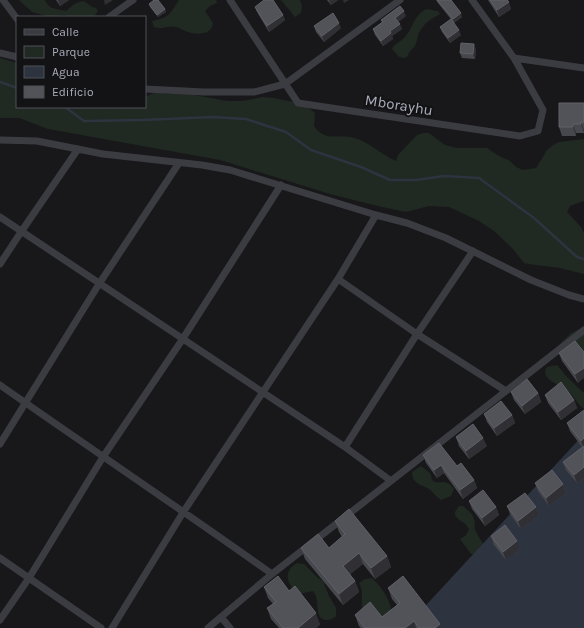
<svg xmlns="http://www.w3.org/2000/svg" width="584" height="628" viewBox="0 0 584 628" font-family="Karla,sans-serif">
  <rect width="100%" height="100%" fill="#18181a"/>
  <path fill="#202922" d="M19 0H45C48 9 57 9 66 11 72 6 75 2 84 1L92 7 96 8 98 11 94 17H73L64 15 50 17 32 12Z
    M179 0H216L217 3 210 6 205 11 213 23C212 35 197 35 188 32 184 31 180 28 176 27 168 25 164 30 154 27L152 21C170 17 169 15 179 0Z
    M281 0H300L302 6 301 13 295 17Z
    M426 9 438 11 440 14C431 19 423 24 419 33 417 37 417 42 415 46 412 50 409 51 408 56L405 58 399 57 392 49C395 43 400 42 404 38 413 29 413 16 426 9Z
    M0 58 17 63V107H145V97L156 92 168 94H189L227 101H243L262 97 274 98 298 103 310 109 315 113 314 126C326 143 338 133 354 138 368 141 382 155 396 161L398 155 417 135 423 133H429L445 145 457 148H487L499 156 510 161 516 167 523 170 536 168 547 150 553 145 559 142 584 139V201L570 206 567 212 581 227 584 233V274L560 268 536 265 524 263 513 249 494 231 479 221 449 207 429 206 406 212 382 207 330 194 220 160 48 129 19 118H0Z
    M584 327V354L559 345 571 333Z
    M557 365 566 376 584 393V409C577 404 575 397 569 392 564 386 538 380 547 367Z
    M421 466C424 469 429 471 431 475 432 477 431 479 433 481 439 485 446 477 454 489L451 496 441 500C436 497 433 492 429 489 422 485 412 484 412 472Z
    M459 506H463L472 514 475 521C472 530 480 537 483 544L478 555 471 554 460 539 466 535 469 529C466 522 459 522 455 515V512Z
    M297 563 304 564 317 577 323 581 329 596 336 608V616C334 618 331 620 328 620 312 621 321 598 313 591L299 594C287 585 282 572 297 563Z
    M372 578C384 589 390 601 393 616L387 621 362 609C361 598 364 593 359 583L365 579Z"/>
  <path fill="#2d3440" d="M584 434V628H405Z"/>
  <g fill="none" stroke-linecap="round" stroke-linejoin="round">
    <path stroke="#2d3440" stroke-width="2.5" d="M0 82 17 88
      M65 107 84 121 143 120 212 117 246 119 286 132 311 150 361 167 390 180H416L444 176 479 178 534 218 577 257 584 259"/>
    <path stroke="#3b3b42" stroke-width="7" d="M3 0 17 19
      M230 0 298 103 520 136 538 131 543 110 514 58
      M472 0 514 58 584 68
      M109 17 133 0
      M0 53 17 57
      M145 89 204 92H254L285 84 400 0
      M0 140 37 141 103 154 202 165 230 170 376 215 407 223 446 238 531 280 569 295 584 299
      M0 217 345 447 391 481
      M0 264 21 232 78 149
      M338 279 417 334 506 391
      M0 385C90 448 182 510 272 574
      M0 444 99 284 179 163
      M345 447 417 334 473 251
      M0 558 101 628
      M221 617 230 628
      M0 620 29 578 103 457 182 340 281 185
      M112 628 184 511 338 279 376 215
      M208 628 272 574 584 330"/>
  </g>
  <path fill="#47484d" d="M56 0H69L60 6Z
    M327 0H338L331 5Z
    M436 0H451L462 17 454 23 438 3Z
    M488 0H507L511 9 499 17Z
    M149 4 165 9 166 12 158 17 150 7Z
    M255 7 283 15 285 20 269 32 257 12Z
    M406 16 398 22 402 29 392 36 393 39 383 46 375 35 373 29 382 22 381 20Z
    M314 26 341 28 324 42 316 32Z
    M440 27 461 35 450 43 442 32Z
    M476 49 475 59 462 58 460 53Z
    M584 103V133H576V136H562L559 127Z
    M575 341 578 383 562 361 559 353Z
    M511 392 538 393 541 402 525 414 514 400Z
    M545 395 574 400 577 408 561 420 548 403Z
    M584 410V478L577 483 566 470 563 462 582 447 570 431 567 423Z
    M484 414 512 415 515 423 497 436 487 422Z
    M456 437 487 446 469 459 459 446Z
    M423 455 457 466 474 480 477 488 463 499 444 473 437 478 426 463Z
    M535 483 563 484 566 493 549 506 538 491Z
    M469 501 496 507 499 515 485 526 472 509Z
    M507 506 536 507 539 515 521 529 510 514Z
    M335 521 387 556 391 567 375 579 363 564 350 574 355 581 359 592 343 605 305 559 301 548H329L342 537 339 532Z
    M491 536 520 549 506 560 494 545Z
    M264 587 289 591 320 624 316 628H279L271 619 267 608 273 604 268 598Z
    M388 588 440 624 442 628H361L359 626 355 615 382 617 397 605 392 599Z"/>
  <path fill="#303034" d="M58 0H69L60 6Z
    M104 0H113L105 5Z
    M329 0H338L331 5Z
    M343 0H349L344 3Z
    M509 2 511 9 499 17 497 10Z
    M165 9 166 12 158 17 157 15Z
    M404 11 406 16 397 23 395 18Z
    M461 13 462 17 454 23 453 19Z
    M283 15 285 20 269 32 267 26Z
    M339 23 341 28 324 42 322 36Z
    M400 24 402 29 392 36 393 39 383 46 381 41 390 31Z
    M459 30 461 35 450 43 448 38Z
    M474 44 476 49 475 59 473 54Z
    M581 122 584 130V133L581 124Z
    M573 124 576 133V136L573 127Z
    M584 368V378L578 383 575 374Z
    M538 393 541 402 525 414 522 406Z
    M574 400 577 408 561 420 558 412Z
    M512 415 515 423 497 436 494 428Z
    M483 438 487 446 469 459 466 451Z
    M584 438V449L581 441Z
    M441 465 444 473 437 478 434 470Z
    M584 467V478L577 483 574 475Z
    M474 480 477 488 463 499 460 490Z
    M563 484 566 493 549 506 546 498Z
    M496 507 499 515 485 526 482 518Z
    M536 507 539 515 521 529 518 521Z
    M517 541 520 549 506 560 503 552Z
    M359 553 363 564 347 577 343 566Z
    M387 556 391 567 375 579 371 568Z
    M355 581 359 592 343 605 339 594Z
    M316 613 320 624 316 628H298Z
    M414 621 416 628H405Z
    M440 624 442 628H435Z"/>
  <path fill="#525259" stroke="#606068" d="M154 0H158L165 9 157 15 149 4Z
    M264 0H273L283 15 267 26 255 7Z
    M437 0H451L461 13 453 19Z
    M490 0H507L509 2 497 10Z
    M400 6 404 11 395 18 400 24 390 31 391 33 381 41 373 29 383 22 381 20Z
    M333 13 339 23 322 36 314 26Z
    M451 19 459 30 448 38 440 27Z
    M461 43 474 44 473 54 460 53Z
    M559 103H584V122H581V124H573V127H559Z
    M575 341 584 352V368L575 374 559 353Z
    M527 379 538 393 522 406 511 392Z
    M561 382 574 400 558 412 545 395Z
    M501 401 512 415 494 428 484 414Z
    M584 410V438L581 441 567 423Z
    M473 424 483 438 466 451 456 437Z
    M439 443 457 466 461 463 474 480 460 490 441 465 434 470 423 455Z
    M584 446V467L574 475 563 462Z
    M552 470 563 484 546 498 535 483Z
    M483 490 496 507 482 518 469 501Z
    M525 493 536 507 518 521 507 506Z
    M349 509 387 556 371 568 359 553 343 566 355 581 339 594 301 548 318 534 329 548 345 534 335 521Z
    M505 525 517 541 503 552 491 536Z
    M278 576 289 591 295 586 316 613 298 628H283L267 608 276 602 264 587Z
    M403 576 440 624 435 628H419L414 621 405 628H365L355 615 370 602 382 617 400 603 388 588Z"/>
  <g text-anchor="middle" stroke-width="4" stroke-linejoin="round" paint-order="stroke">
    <g font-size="15" fill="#aaacbb" stroke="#131315">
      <text transform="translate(399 105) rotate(9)" y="5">Mborayhu</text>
    </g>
  </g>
  <rect x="16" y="16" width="130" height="92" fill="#131315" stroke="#4f5057"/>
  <rect x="24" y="29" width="20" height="6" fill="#3b3b42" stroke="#4f5057"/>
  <text x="52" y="36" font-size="12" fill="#aaacbb">Calle</text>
  <rect x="24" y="46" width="20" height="12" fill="#202922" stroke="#4f5057"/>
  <text x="52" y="56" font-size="12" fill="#aaacbb">Parque</text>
  <rect x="24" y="66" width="20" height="12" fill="#2d3440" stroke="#4f5057"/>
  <text x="52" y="76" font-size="12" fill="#aaacbb">Agua</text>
  <rect x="24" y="86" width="20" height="12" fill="#525259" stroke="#4f5057"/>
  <text x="52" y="96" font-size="12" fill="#aaacbb">Edificio</text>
</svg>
